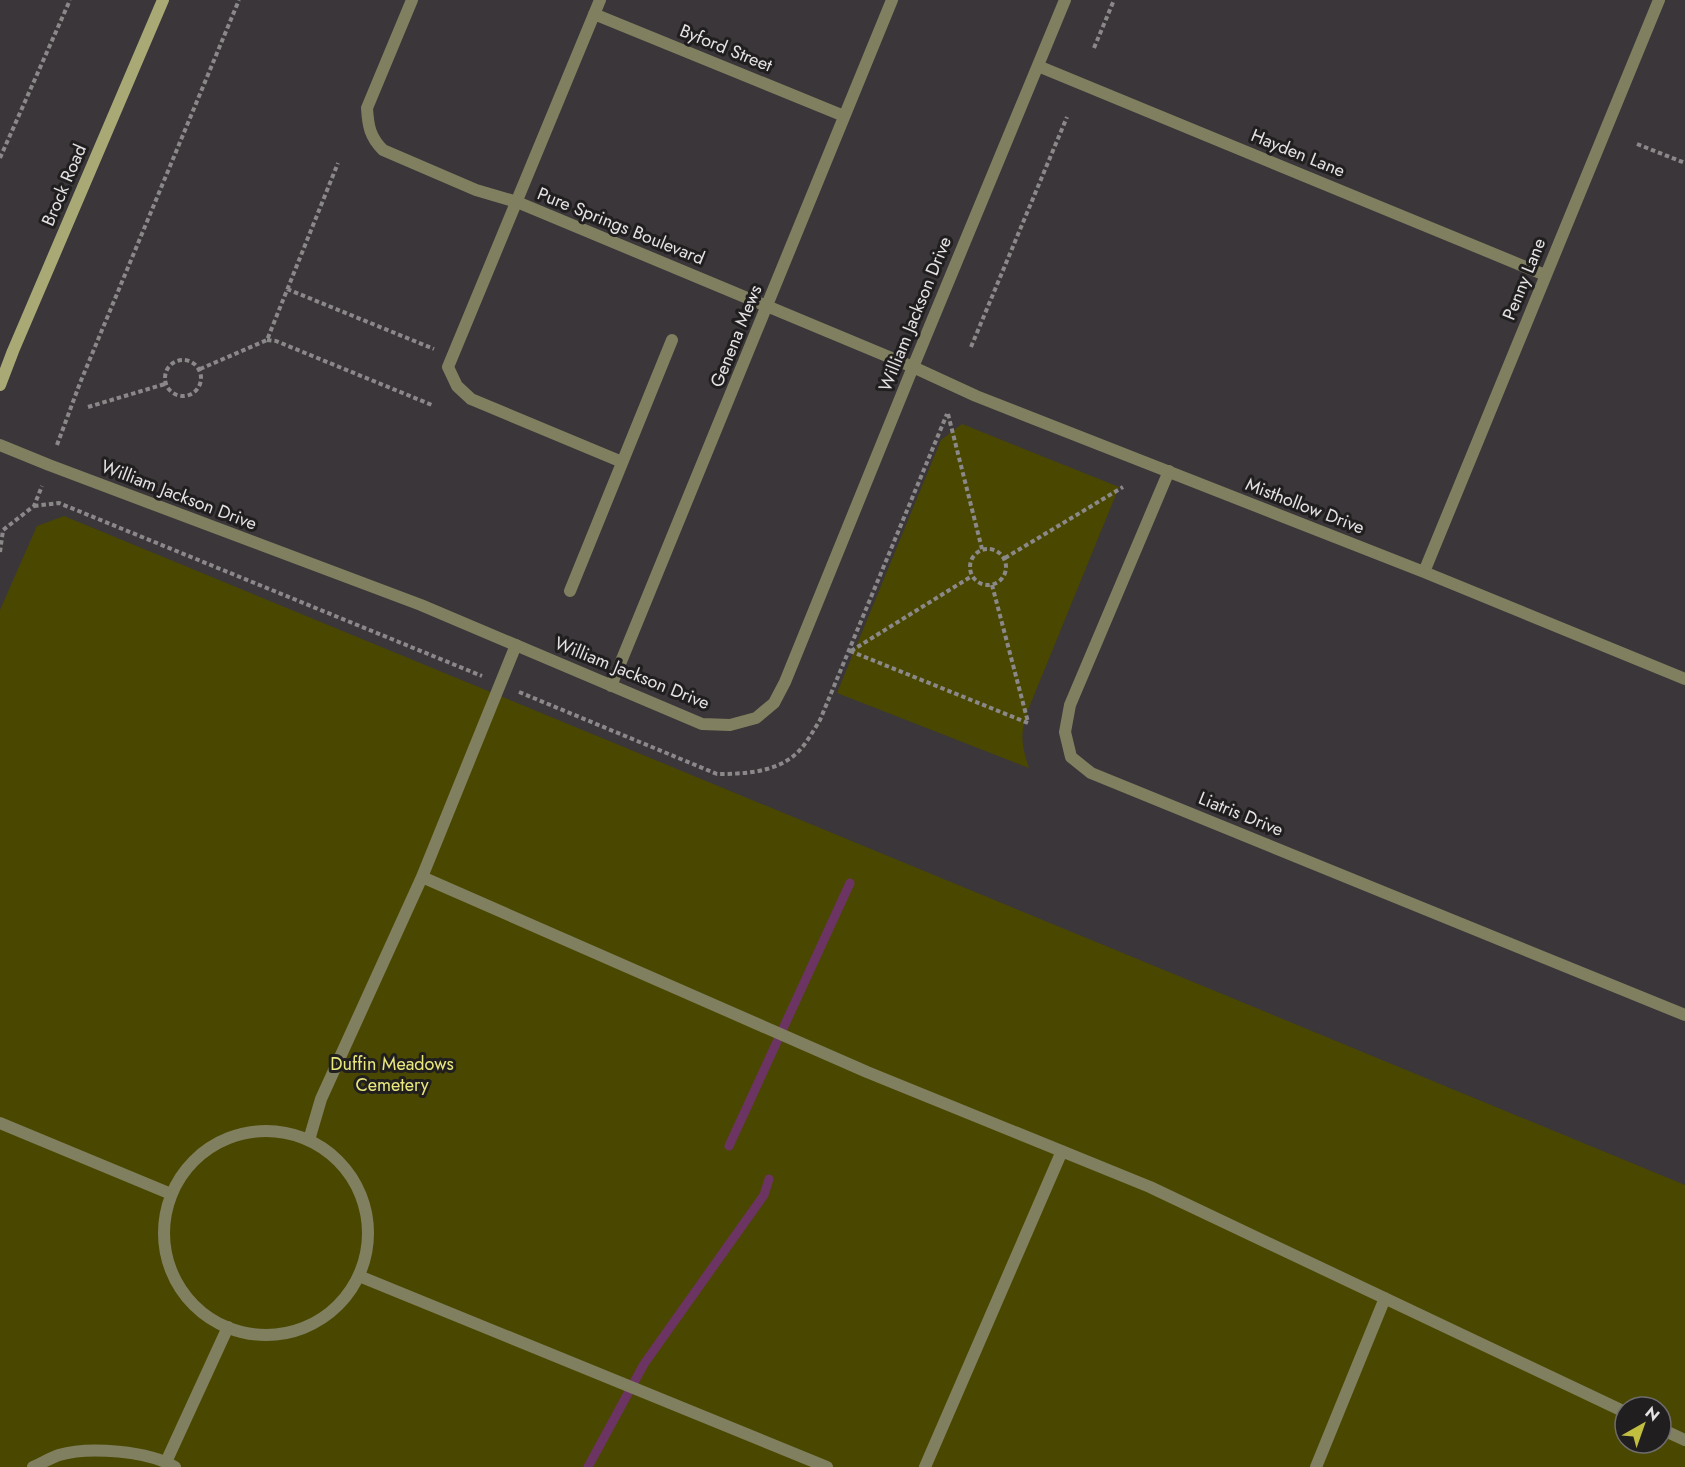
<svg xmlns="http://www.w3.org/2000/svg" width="1685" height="1467" viewBox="0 0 1685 1467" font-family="Jost,sans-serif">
  <rect width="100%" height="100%" fill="#3a3639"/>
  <path fill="#4a4800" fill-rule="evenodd" d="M962 424 1119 487 1028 710C1020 734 1021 744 1029 768L837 693 941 440Z
    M64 516 1685 1185V1467H0V610L37 526ZM1625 1407H1661V1443H1625Z"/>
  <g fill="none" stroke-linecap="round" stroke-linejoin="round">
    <path stroke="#6c3462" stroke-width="9" d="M729 1146 850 883
      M588 1467 644 1364 764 1195 769 1179"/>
    <path stroke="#8b888a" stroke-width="4" stroke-dasharray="4.5 3" stroke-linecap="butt" d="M1094 48 1114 0
      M1637 144 1685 163
      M0 158 70 0
      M287 289 434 349
      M267 340 276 341 432 405
      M971 347 1067 117
      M165 378a18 18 0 1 1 36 0a18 18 0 1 1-36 0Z
      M200 369 267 340 338 163
      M88 407 165 384
      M948 414 982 549
      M57 445 80 383 239 0
      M34 506 59 503 482 676
      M970 567a18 18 0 1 1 36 0a18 18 0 1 1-36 0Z
      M0 552 3 530 34 506 42 486
      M1005 558 1123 487
      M992 585 1028 722
      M850 651 1028 723
      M851 651 972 576
      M519 692 717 774C748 774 784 772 804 745 810 737 815 728 820 720L947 414"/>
    <path stroke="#808060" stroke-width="12" d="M412 0 367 108C368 126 370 137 383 150L476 190 517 202
      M422 877 867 1072 1150 1187 1625 1412
      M0 1123 171 1194
      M164 1233a102 102 0 1 1 204 0a102 102 0 1 1-204 0Z
      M309 1140 321 1099 422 877 516 645
      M359 1276 827 1467
      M1661 1429 1685 1440
      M166 1462 228 1327
      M33 1467C42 1463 50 1458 59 1455 89 1446 149 1451 175 1467
      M925 1467 1062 1151
      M1316 1467 1385 1298"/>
    <path stroke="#808060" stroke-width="12" d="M600 0 448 367 457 386 471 399 622 462
      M594 14 844 116
      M1038 66 1545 275
      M517 202 913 367 976 396 1424 572 1685 679
      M0 445 49 465 421 605 702 724 730 725 756 718 774 703 785 682 913 367 1065 0
      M1169 471 1070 705 1065 732 1071 757 1091 773 1685 1015
      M1424 572 1659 0
      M570 591 672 340
      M611 686 892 0"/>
    <path stroke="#a9a976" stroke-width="12" d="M0 385 13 351 163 0"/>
  </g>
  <g text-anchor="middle" stroke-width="6" stroke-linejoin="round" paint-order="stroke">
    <g font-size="18" fill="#e5e2e4" stroke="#201e1f">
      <text transform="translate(726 48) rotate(22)" y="6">Byford Street</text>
      <text transform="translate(1298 153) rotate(22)" y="6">Hayden Lane</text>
      <text transform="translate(64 185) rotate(-67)" y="6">Brock Road</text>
      <text transform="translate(621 226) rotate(22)" y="6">Pure Springs Boulevard</text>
      <text transform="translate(1524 279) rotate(-68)" y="6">Penny Lane</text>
      <text transform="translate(915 314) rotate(-68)" y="6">William Jackson Drive</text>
      <text transform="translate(736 336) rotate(-68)" y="6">Genena Mews</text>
      <text transform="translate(179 495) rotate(21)" y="6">William Jackson Drive</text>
      <text transform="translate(1305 506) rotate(21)" y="6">Misthollow Drive</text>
      <text transform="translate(632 673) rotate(22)" y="6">William Jackson Drive</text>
      <text transform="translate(1241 814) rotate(22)" y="6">Liatris Drive</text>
    </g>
    <g font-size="18" fill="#eae87c" stroke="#201e1f">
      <text x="392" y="1070">Duffin Meadows<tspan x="392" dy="21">Cemetery</tspan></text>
    </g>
  </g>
  <g transform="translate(1643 1425) rotate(40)"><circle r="28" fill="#201e1f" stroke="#6f6c6e" stroke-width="1.5"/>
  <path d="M0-4.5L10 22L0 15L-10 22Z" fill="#c1be40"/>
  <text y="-9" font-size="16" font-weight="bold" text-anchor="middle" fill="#e5e2e4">N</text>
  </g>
</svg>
